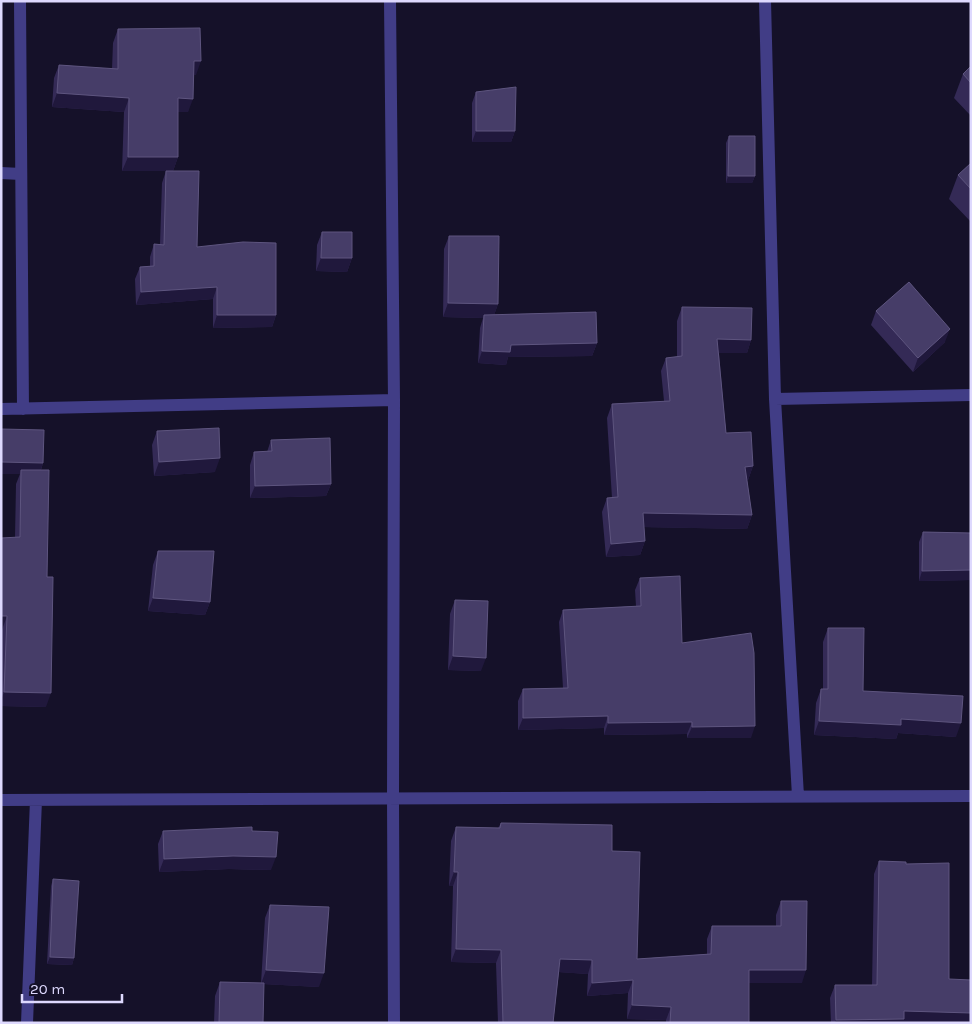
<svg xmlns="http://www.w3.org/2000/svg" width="972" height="1024" viewBox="0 0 972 1024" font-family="Karla,sans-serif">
  <rect width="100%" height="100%" fill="#151129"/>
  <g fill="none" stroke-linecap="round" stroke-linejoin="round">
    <path stroke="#413d86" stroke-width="12" d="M20 1 23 409
      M390 1 394 400 393 798 394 1023
      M765 1 775 399 798 796
      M1 173 21 174
      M775 399 971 395
      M1 409 394 400
      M1 800 971 796
      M27 1023 36 800"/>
  </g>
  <path fill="#342a56" d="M118 29 196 75H194L188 112H178V157L173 171 197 247 276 315 272 327 213 328V299L136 305 135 279 140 267 150 266V257L154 244H160L162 183 166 171H122L124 112 52 107 54 78 59 65 112 69 113 43Z
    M971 66V116L954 98 963 74Z
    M476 92 515 131 511 142H472V103Z
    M729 136 755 176 752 183H726V143Z
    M971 163V222L949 199 958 175Z
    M322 232 352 258 347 272 316 271 317 245Z
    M449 236 498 304 494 315 597 343 592 356 508 357 506 365 478 363 480 328 483 318 443 317 444 249Z
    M682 307 751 340 747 353H719L726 433 753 466 748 480H747L752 515 747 529 644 527 645 541 640 555 606 557 602 512 607 498H612L607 418 612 404 664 401 661 371 666 358 677 357V321Z
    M876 311 945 342 913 372 871 325Z
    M157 431 215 472 154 476 152 445Z
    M271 440 331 484 326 496 250 498V465L254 452H267Z
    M43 463 41 470 47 577 46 707 1 706V538H15L16 484 20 474H1Z
    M923 532 971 533V580L919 581V542Z
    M158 551 210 602 205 615 148 611 153 565Z
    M640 578 682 643 751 738H687V734L604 735V728L518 730V701L523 689 563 688 559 622 563 610 636 606 635 590Z
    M455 600 481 671 448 670 450 614Z
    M828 628 863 691 956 737 898 733 896 739 814 735 816 703 821 689H823V642Z
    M501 823 612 851 637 959 707 954V939L712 926H776V915L781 901 802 983H749V1023H666V1020L627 1019 628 993 587 996 588 974 559 972 553 1023H498L496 963 451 962 453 886H449L451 841 456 827 498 828Z
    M163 831H252L271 870 229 869 159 872 158 844Z
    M879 861 906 864 949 979 971 1023H831L830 998 835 985H872L874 874Z
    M53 879 74 958 72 965 47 964 51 886Z
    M270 905 319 987 264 984 263 1023H214L215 996 220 982 261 983 265 918Z"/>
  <path fill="#20183c" d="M194 61H201L196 75H189Z
    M57 93 129 98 124 112 52 107Z
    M178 98 193 99 188 112H173Z
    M476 131H515L511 142H472Z
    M128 157H178L173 171H122Z
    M728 176H755L752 183H726Z
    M321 258H352L347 272 316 271Z
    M217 287 213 299 136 305 141 292Z
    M448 303 498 304 493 318 484 315 483 318 443 317Z
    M217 315H276L272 327 213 328Z
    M950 329 945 342 913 372 918 358Z
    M717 339 751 340 747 353H713Z
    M597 343 592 356 508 357 506 365 478 363 482 351 511 345Z
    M220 458 215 472 154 476 159 462Z
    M1 462 43 463 39 475 21 470 20 474H1Z
    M753 466 748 480H740L745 467Z
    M331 484 326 496 250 498 255 486Z
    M643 513 752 515 747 529 638 527Z
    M645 541 640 555 606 557 611 544Z
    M971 570V580L919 581 922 571Z
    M153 598 210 602 205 615 148 611Z
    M1 616H7L2 630H1Z
    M453 656 486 658 481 671 448 670Z
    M4 692 51 693 46 707 1 706V700Z
    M608 716 604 728 518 730 523 718Z
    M901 719 961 723 956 737 898 733 896 739 814 735 819 721Z
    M692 722 687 734 604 735 608 723Z
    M755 726 751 738H687L692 727Z
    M233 856 276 857 271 870 229 869 159 872 164 859Z
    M454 872H458L453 886H449Z
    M456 949 501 950 496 963 451 962Z
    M50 957 74 958 72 965 47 964Z
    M560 959 592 960 588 974 556 972Z
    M266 970 324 973 319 987 261 984Z
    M749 970H806L802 983H744Z
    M633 980 628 993 587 996 592 983Z
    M632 1005 671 1007 666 1020 627 1019Z
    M904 1011 971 1013V1023H835L836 1020Z"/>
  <path fill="#463d68" stroke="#5e557f" d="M200 28 201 61H194L193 99 178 98V157H128L129 98 57 93 59 65 118 69V29Z
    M971 66V83L963 74Z
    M516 87 515 131H476V92Z
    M729 136H755V176H728Z
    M971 163V189L958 175Z
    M166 171H199L197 247 243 242 276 243V315H217V287L141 292 140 267 154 266V244L164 245Z
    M322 232H352V258H321Z
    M449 236H499L498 304 448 303Z
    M909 282 950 329 918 358 876 311Z
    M682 307 752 308 751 340 717 339 726 433 751 432 753 466 745 467 752 515 643 513 645 541 611 544 607 498 618 497 612 404 670 401 666 358 682 356Z
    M596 312 597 343 511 345 510 352 482 351 484 315Z
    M219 428 220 458 159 462 157 431Z
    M1 429 44 430 43 463 1 462Z
    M330 438 331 484 255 486 254 452 272 451 271 440Z
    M21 470H49L47 577H53L51 693 4 692 7 616H1V538L20 537Z
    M923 532 971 533V570L922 571Z
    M158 551H214L210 602 153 598Z
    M680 576 682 643 751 633 754 653 755 726 692 727V722L608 723V716L523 718V689L568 688 563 610 641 606 640 578Z
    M455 600 488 601 486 658 453 656Z
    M828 628H864L863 691 963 696 961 723 901 719V725L819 721 821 689H828Z
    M501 823 612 825V851L640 852 637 959 711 954 712 926H781V901H807L806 970H749V1023H670L671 1007 632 1005 633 980 592 983V960L560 959 553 1023H503L501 950 456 949 458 872H454L456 827 500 828Z
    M252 827V831L278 832 276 857 233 856 164 859 163 831Z
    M879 861 906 862V864L949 863V979L971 980V1013L904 1011V1019L836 1020 835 985H877Z
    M53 879 79 881 74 958 50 957Z
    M270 905 329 907 324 973 266 970Z
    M220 982 264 983 263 1023H219Z"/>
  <rect width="972" height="1024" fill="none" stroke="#ded9fe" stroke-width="5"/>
  <path d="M22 994v8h100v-8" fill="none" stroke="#ded9fe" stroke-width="2.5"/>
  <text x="30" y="994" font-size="15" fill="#ded9fe" stroke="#151129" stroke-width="4" paint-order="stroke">20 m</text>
</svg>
